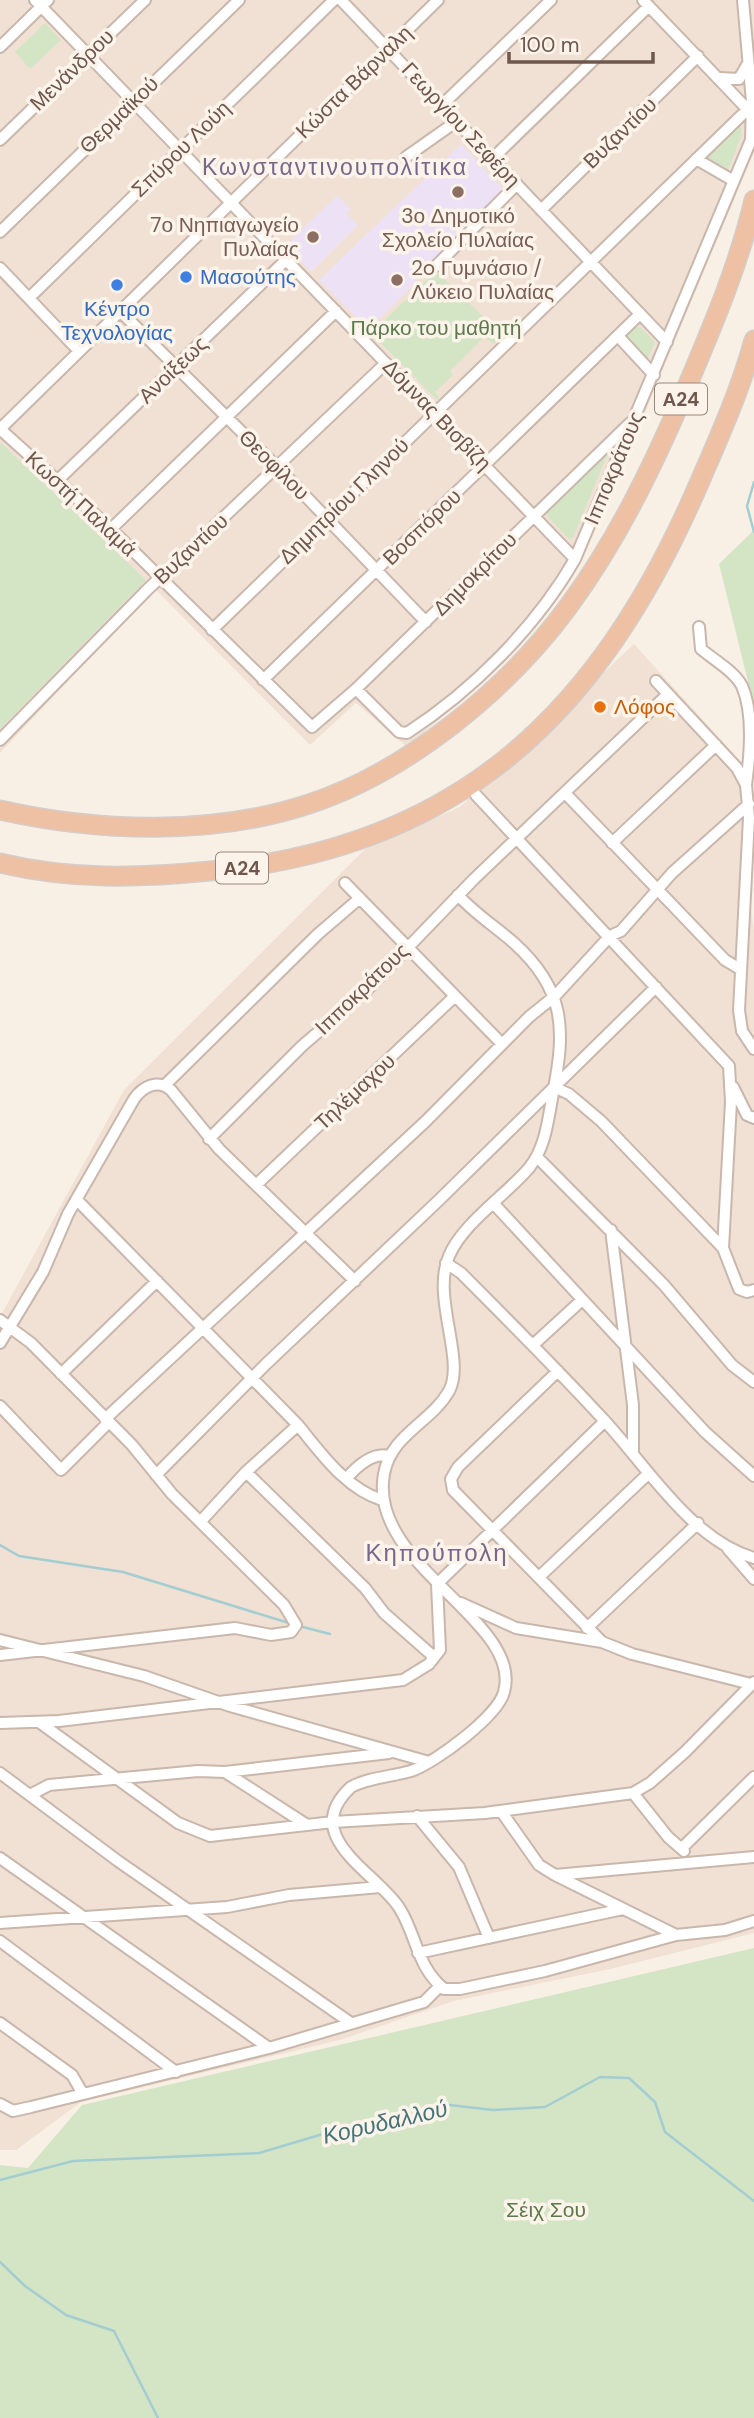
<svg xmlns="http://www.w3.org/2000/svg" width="754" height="2418" viewBox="0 0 754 2418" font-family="'DM Sans',sans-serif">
  <rect width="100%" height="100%" fill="#f9f0e5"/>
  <path fill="#f0e1d4" d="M0 0H754V152L601 517 570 581 528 633 463 699 407 747 356 703 310 745 155 589 0 753Z
    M634 644 753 775 748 888 754 930V1933L610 1969 454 2001 340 2040 81 2102 16 2150H0V1317L124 1090 366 848 460 807Z"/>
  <path fill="#ede2f5" d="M461 144 504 190 415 278 417 281 369 330 319 280Z
    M337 196 351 209 346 213 358 225 311 272 286 245Z"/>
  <path fill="#d4e5c5" d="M45 23 61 40 30 69 15 52Z
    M740 124 742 134 728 171 706 158Z
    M436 271 502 335 494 344 484 337 450 371 453 375 435 392 439 397 437 400 371 333Z
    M639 326 655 342 647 361 625 336Z
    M0 442 146 580 0 729Z
    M608 453 573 538 569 539 548 517 547 511Z
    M754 530V706L719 564Z
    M754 1948V2418H0V2165L28 2168 82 2105Z"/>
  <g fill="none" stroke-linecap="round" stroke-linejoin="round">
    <path stroke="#a3cdd1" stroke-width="2.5" d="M754 482 747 506 754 532
      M0 1545 19 1556 123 1572 289 1623
      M299 1626 330 1634
      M0 2180 73 2161 259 2153 323 2134 377 2126 450 2105 493 2110 545 2107 600 2077 629 2078 655 2102 665 2132 754 2201
      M0 2262 25 2286 66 2315 114 2331 158 2418"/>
    <defs>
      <path id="minor" d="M35 0 575 559
        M341 0 667 342
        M643 0 752 114
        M0 47 48 0
        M721 78 739 79 747 65
        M442 105 551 0
        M0 140 145 0
        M406 157 457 121
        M493 158 649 6
        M696 159 734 181
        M541 210 698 56
        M0 232 239 0
        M436 266 517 184
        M0 268 79 351
        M29 298 334 0
        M120 311 292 482 426 622
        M618 336 654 375
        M0 429 111 529 312 727 356 689 630 423
        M0 429 438 0
        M58 480 287 259
        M111 529 336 311
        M699 627 701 649C714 660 734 671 742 686 754 714 750 755 746 785
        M212 630 748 109
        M263 680 640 314
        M656 681 737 768 746 785 749 818 739 1010 742 1031 754 1049
        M356 689 399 732 407 733C473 690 536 627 575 559L751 140 752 102 743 0
        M0 740 147 590 386 363
        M565 793 725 960 740 969
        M476 795 729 1066 731 1102 723 1248
        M612 843 716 745
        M345 883 502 1044
        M458 895C475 914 496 927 514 943 565 989 566 1029 553 1093 548 1119 546 1147 529 1168 506 1195 462 1224 449 1256 431 1297 466 1360 449 1391 431 1423 391 1434 384 1474 367 1565 524 1621 504 1692 498 1716 435 1763 411 1771 391 1777 369 1777 351 1787 297 1837 378 1873 400 1909 417 1937 417 1967 444 1989H460L545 1971 676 1935
        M165 1085 318 934 360 898
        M554 1087 569 1094 601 1121 723 1248 739 1289 747 1292 754 1290
        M733 1087 747 1115 754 1118
        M209 1139 302 1046 367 990 474 879 668 694
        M537 1157 664 1285 732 1365 754 1382
        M256 1185 454 997
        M77 1200 298 1425C321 1453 346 1489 382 1500
        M494 1204 705 1432 754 1476
        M611 1230 633 1405V1454
        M446 1263 461 1273C509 1321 557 1369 603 1419 646 1465 691 1540 754 1558
        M0 1320 31 1343 132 1445 172 1494 284 1605 296 1625 291 1632 271 1635 235 1628 0 1655
        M0 1343 43 1272 68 1214 134 1099C143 1086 158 1079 171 1090L219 1149 355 1281
        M533 1345 582 1300
        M558 1371 458 1467 451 1479 453 1490 602 1642 632 1654 751 1684
        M61 1374 157 1281
        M0 1406 61 1470 109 1422
        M105 1419 426 1121 529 1017 555 996 610 936 621 931 672 873 749 804
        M246 1472 365 1588 384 1613 434 1657
        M156 1475 265 1365 437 1202 656 987
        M347 1478C357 1466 373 1452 389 1456
        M201 1521 246 1472 298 1425
        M728 1549 754 1579
        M539 1577 648 1474
        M461 1603 516 1628 602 1642
        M587 1628 698 1523
        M0 1640 144 1676 230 1706 429 1762
        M39 1722 178 1823 210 1836 333 1822 485 1813 633 1793 650 1783 685 1752 754 1682
        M0 1723 59 1721 403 1680 429 1664 440 1650 437 1584 605 1421
        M225 1772 389 1753
        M0 1773 118 1861 351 2023
        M633 1793 668 1837 684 1851
        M30 1795 49 1785 198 1771 225 1772 307 1825
        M501 1811 539 1865 555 1875 754 1857
        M417 1816 459 1867 489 1938
        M682 1848 754 1777
        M0 1858 269 2048
        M555 1875 676 1935 725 1930 754 1921
        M0 1923 227 1907 289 1895 380 1887
        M0 1941 176 2072
        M418 1953 623 1909
        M0 2023 72 2075 83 2094
        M0 2104 13 2111 31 2107 269 2048 424 2002 440 1986"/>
      <path id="trunk" d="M0 810C97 832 213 836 309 804 407 772 507 690 568 607 616 542 651 470 683 396 710 332 738 268 754 200
        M0 863C70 880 139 878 210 871 461 848 600 711 697 488 718 440 740 391 754 340"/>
    </defs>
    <use href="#minor" stroke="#c9b7ac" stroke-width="14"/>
    <use href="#trunk" stroke="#d4cdca" stroke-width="21"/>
    <use href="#minor" stroke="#fff" stroke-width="10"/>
    <use href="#trunk" stroke="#eec0a4" stroke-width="18"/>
  </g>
  <g fill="#8d6e63" stroke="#fcf4ea" stroke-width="2.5">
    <circle cx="458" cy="192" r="7"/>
    <circle cx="313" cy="237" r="7"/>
    <circle cx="397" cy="280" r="7"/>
  </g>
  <g fill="#3f7fe0" stroke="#fcf4ea" stroke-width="2.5">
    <circle cx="186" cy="277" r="7"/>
    <circle cx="117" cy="285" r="7"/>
  </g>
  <circle fill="#e8710a" stroke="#fcf4ea" stroke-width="2.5" cx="600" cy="707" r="7"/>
  <g text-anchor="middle" stroke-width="7" stroke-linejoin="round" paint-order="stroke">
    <g fill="#fcf4ea" stroke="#99867c" stroke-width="2">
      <rect x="655" y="383.5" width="52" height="31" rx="5"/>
      <rect x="216" y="852.5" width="52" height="31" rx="5"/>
    </g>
    <g font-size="19" font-weight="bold" fill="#6f574d">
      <text x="681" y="406">Α24</text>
      <text x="242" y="875">Α24</text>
    </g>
    <g font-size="21" fill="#6f574d" stroke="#fcf4ea">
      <text transform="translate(72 70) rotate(-44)" y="7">Μενάνδρου</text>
      <text transform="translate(354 82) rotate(-44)" y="7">Κώστα Βάρναλη</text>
      <text transform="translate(119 115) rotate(-44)" y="7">Θερμαϊκού</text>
      <text transform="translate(461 125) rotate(47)" y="7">Γεωργίου Σεφέρη</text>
      <text transform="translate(620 133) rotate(-44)" y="7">Βυζαντίου</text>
      <text transform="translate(181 149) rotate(-44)" y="7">Σπύρου Λούη</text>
      <text transform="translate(173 370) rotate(-44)" y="7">Ανοίξεως</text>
      <text transform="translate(437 415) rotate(46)" y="7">Δόμνας Βισβίζη</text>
      <text transform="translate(274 465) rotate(45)" y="7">Θεοφίλου</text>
      <text transform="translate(614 468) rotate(-67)" y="7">Ιπποκράτους</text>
      <text transform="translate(344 501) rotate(-44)" y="7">Δημητρίου Γληνού</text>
      <text transform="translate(81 504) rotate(43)" y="7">Κωστή Παλαμά</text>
      <text transform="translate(422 527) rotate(-44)" y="7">Βοσπόρου</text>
      <text transform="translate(191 549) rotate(-43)" y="7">Βυζαντίου</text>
      <text transform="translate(475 574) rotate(-45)" y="7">Δημοκρίτου</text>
      <text transform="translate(362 989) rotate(-44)" y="7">Ιπποκράτους</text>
      <text transform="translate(355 1092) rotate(-43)" y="7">Τηλέμαχου</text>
    </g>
    <g font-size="21" fill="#785e54" stroke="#fcf4ea">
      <text x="458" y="223">3ο Δημοτικό<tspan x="458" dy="24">Σχολείο Πυλαίας</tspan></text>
      <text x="299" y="232" text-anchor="end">7ο Νηπιαγωγείο<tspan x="299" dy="24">Πυλαίας</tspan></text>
      <text x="411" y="275" text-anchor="start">2o Γυμνάσιο /<tspan x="411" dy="24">Λύκειο Πυλαίας</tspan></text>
    </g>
    <g font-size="21" fill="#366cbe" stroke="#fcf4ea" text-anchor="start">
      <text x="200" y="284">Μασούτης</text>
      <text x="117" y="316" text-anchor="middle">Κέντρο<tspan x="117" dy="24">Τεχνολογίας</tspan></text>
    </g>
    <g font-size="21" fill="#5b794a" stroke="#fcf4ea">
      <text x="436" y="335">Πάρκο του μαθητή</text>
      <text x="546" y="2217">Σέιχ Σου</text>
    </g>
    <g font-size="21" fill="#c56008" stroke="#fcf4ea" text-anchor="start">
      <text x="614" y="714">Λόφος</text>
    </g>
    <g font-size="23" letter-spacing="2" fill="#7b668b" stroke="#fcf4ea">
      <text x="335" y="175">Κωνσταντινουπολίτικα</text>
    </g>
    <g font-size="23" font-style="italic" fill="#477479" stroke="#fcf4ea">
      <text transform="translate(385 2122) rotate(-13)" y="8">Κορυδαλλού</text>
    </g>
    <g font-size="24" letter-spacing="2" fill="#7b668b" stroke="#fcf4ea">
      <text x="437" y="1561">Κηπούπολη</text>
    </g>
  </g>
  <path d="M509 52v10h144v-10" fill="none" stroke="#6f574d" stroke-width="3.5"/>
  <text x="520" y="52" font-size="21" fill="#6f574d" stroke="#fcf4ea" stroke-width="5" paint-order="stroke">100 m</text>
</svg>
